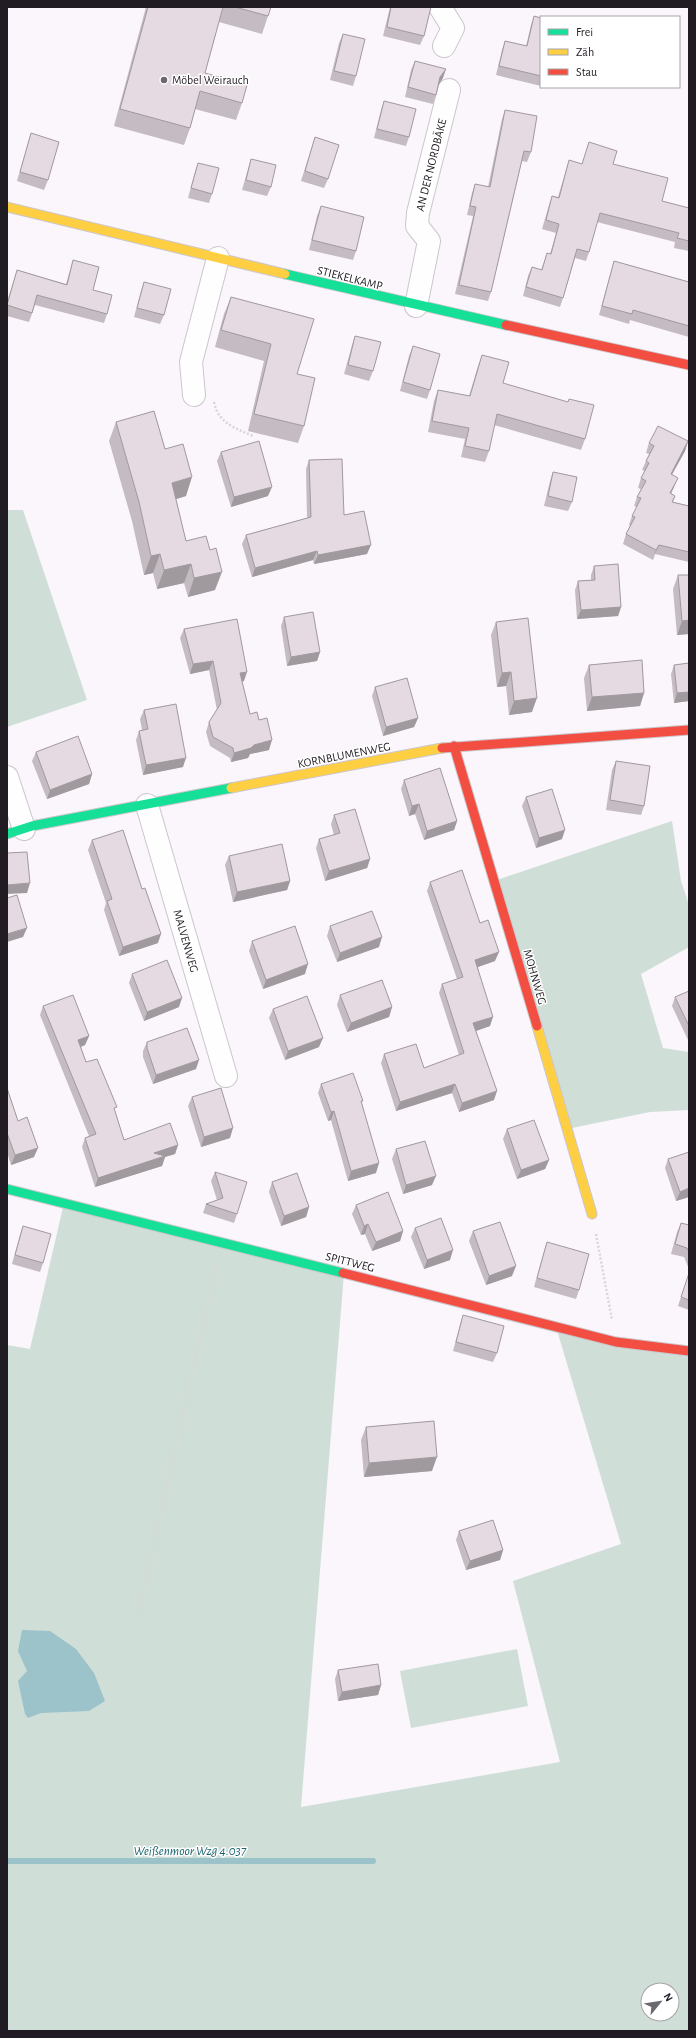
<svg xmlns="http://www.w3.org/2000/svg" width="696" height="2038" viewBox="0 0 696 2038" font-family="'Alegreya Sans',sans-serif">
  <rect width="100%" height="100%" fill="#faf6fb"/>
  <path fill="#cfdfd8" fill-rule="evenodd" d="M7 510H23L87 700 7 727Z
    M672 821 681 881 689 905V947L641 974 663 1048 689 1052V1110L650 1112 567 1129 494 881Z
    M64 1203 344 1273 301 1807 560 1762 513 1581 621 1544 556 1327 689 1351V2031H7V1345L30 1349ZM648 1990H672V2014H648Z
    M517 1649 528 1706 411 1728 400 1671Z"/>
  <path fill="#9cc2ca" d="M22 1630 50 1631 76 1649 94 1673 105 1701 89 1711 41 1713 28 1718 25 1714 18 1681 27 1671 18 1651Z"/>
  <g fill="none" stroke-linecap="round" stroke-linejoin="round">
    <path stroke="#9cc2ca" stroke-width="6" d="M7 1861H373"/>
    <defs>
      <path id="street" d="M440 7 453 28 444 46
        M416 306 429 241 417 226 418 213 449 90
        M194 395 191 362 218 258
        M7 777 24 829
        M147 805 226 1076"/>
      <path id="fast" d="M285 274 506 325
        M7 834 32 826 231 788
        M7 1189 343 1273"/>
      <path id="slow" d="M7 207 285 274
        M231 788 442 748
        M537 1026 592 1214"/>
      <path id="jam" d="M506 325 689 365
        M454 746 537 1026
        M442 748 689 730
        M343 1273 616 1342 689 1351"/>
    </defs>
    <use href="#street" stroke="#cbc6cc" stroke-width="24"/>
    <use href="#fast" stroke="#cbc6cc" stroke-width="11"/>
    <use href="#slow" stroke="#cbc6cc" stroke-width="11"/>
    <use href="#jam" stroke="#cbc6cc" stroke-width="11"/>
    <path stroke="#d8d7d8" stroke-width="2.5" stroke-dasharray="2 2" stroke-linecap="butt" d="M214 402C218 423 235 428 253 436
      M596 1234 612 1320
      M137 1618 217 1262"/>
    <use href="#street" stroke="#fefefe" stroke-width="22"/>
    <use href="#fast" stroke="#16e098" stroke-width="9"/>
    <use href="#slow" stroke="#ffcf43" stroke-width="9"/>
    <use href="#jam" stroke="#f24e42" stroke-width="9"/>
  </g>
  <path fill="#c5bbc2" d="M146 7H271L262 34 219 22 205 73 242 103 236 120 195 109 190 128 184 145 114 126Z
    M390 7H431L424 36 420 45 383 36Z
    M534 16 541 18V86L496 75 502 50 505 41 526 46 531 25Z
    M343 34 356 76 353 86 330 80 339 43Z
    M415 61 443 78 439 84 436 95 433 104 405 97 411 70Z
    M384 101 409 137 406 146 374 138 381 110Z
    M505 110 531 152 527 162 522 161 491 292 488 301 455 294 473 216 467 215 472 193 475 184 488 187 502 119Z
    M31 133 48 180 44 190 17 181 28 143Z
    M315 137 328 179 324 188 301 181Z
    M589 142 613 164 662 201 689 208V251L674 248 675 242 597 222 589 252 586 261 575 258 563 298 560 307 523 296 528 276 532 267 541 270 547 253 550 254 556 233 542 229 549 205 552 196 558 197 566 170 569 160 582 164Z
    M251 159 271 187 267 196 242 190 248 169Z
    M198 163 212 194 209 203 188 198 195 172Z
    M321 206 356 251 353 260 309 250 317 216Z
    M73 260 93 290 107 314 104 323 35 305 29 322 7 316V302L17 270 66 284 70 270Z
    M614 261 689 282V337L630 320 629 324 599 315 611 271Z
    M144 282 164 315 160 324 134 317 141 291Z
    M231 297 297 374 304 426 298 443 248 431 264 361 215 347 224 314Z
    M355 336 373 371 369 381 344 374 352 345Z
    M413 346 430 390 427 399 400 391 409 356Z
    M482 355 503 383 585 439 581 450 494 425 489 451 485 462 461 457 465 439 428 432 434 401 438 390 469 396 478 366Z
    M116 422 165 449 186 496 176 499 186 541 215 590 188 597 184 583 157 589 153 573 144 575 132 521 109 441Z
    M688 441 685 451 672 475 674 487 671 494 675 496 673 502 689 506V562L655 554 653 560 623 544 626 534 630 526 629 525 632 516 637 507 634 506 637 497 641 489 638 488 641 478 645 471 642 470 646 461 649 454 646 453 649 443Z
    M221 452 268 496 231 507 217 461Z
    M309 460 344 515 367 554 314 564 313 560 252 577 242 544 246 535 307 518 306 469Z
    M553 472 572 502 568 511 544 506 550 481Z
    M594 566 621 607 618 616 577 619 575 590 578 581 591 580V575Z
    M678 575 689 634 677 635 673 589Z
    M284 617 320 652 317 661 287 666 281 626Z
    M496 622 532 712 509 715 506 686 497 687 491 635Z
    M184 629 244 681 242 682 250 714 259 720 269 750 250 754 248 758 231 762 230 758 210 746 206 732 209 722 217 710 209 670 190 674 180 638Z
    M689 663V701L674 703 671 674 674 665Z
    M589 665 644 693 640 706 587 711 584 678Z
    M375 687 418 718 414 727 383 736 372 696Z
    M144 710 183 767 143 775 136 740 139 731 142 730 140 719Z
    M36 752 92 774 89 784 47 799 32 761Z
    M616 761 644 806 641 815 606 810 612 770Z
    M404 780 457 821 454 830 424 840 415 814 409 816 401 789Z
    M526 797 562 839 536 848 522 806Z
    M334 815 370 859 367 868 325 881 316 848 319 839 334 835 331 824Z
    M92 840 158 943 119 956 104 910 106 903 88 850Z
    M229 856 290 881 287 890 233 902 225 865Z
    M430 882 480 923 495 961 478 967 490 1026 476 1031 494 1100 459 1112 452 1093 396 1111 381 1063 384 1054 424 1068 459 1055 439 993 442 984 457 979 427 891Z
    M330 926 379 947 337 962 327 936Z
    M252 941 305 974 263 989 249 951Z
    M132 974 179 1007 144 1021 129 983Z
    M689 991V1042L672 1006 675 997Z
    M340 995 392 1007 389 1017 347 1032 337 1005Z
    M43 1006 89 1036 85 1045 81 1047 86 1062 115 1111 124 1140 178 1145 175 1154 165 1157 162 1166 95 1187 82 1147 85 1138 89 1136 40 1015Z
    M273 1009 319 1047 285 1060 269 1018Z
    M147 1042 196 1069 153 1084 143 1057V1051Z
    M321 1084 362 1104 376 1173 348 1181 331 1120 328 1121 318 1093Z
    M7 1088 18 1121 34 1157 11 1165 7 1152Z
    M192 1097 230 1138 201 1147 188 1106Z
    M507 1129 549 1160 545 1169 517 1179 503 1139Z
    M396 1149 432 1185 403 1194 392 1159Z
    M668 1159 689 1197 676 1201 665 1168Z
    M215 1172 237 1214 234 1223 203 1213 206 1204 217 1200 211 1181Z
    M272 1182 309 1207 306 1217 281 1226 269 1192Z
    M356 1205 403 1231 400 1241 372 1251 365 1234 361 1235 352 1214Z
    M681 1223 689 1225V1269L684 1257 671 1254 677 1232Z
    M23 1226 43 1263 40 1272 12 1264 20 1235Z
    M415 1228 450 1260 424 1269 411 1237Z
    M473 1231 512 1276 486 1285 469 1241Z
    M547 1242 579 1290 576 1299 534 1287 544 1251Z
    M689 1273V1310L678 1306Z
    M463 1315 497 1353 493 1362 453 1351 460 1325Z
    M366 1427 432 1471 364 1477 361 1440Z
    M459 1531 503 1550 500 1560 466 1570 456 1540Z
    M338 1670 381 1685 378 1695 338 1701 335 1679Z"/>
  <path fill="#a0999e" d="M446 69 443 78 437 87 440 77Z
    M688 441 685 451 667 483 671 474Z
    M192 477 186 496 166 502 172 483Z
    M678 478 674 487 666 503 670 493Z
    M272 487 268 496 231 507 234 497Z
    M371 545 367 554 314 564 318 555Z
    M659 545 655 554 653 560 656 550Z
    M317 551 313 560 252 577 255 568Z
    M160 554 153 573 144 575 151 556Z
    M191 564 184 583 157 589 164 570Z
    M222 572 215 590 188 597 194 578Z
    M621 607 618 616 577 619 581 610Z
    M689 620V634L677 635 682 621Z
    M320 652 317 661 287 666 291 657Z
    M213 661 209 670 190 674 193 664Z
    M247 672 244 681 237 683 240 673Z
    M511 672 506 686 497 687 502 673Z
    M689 692V701L674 703 677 693Z
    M644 693 640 706 587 711 592 697Z
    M537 698 532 712 509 715 514 701Z
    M418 718 414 727 383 736 386 727Z
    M272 740 269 750 250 754 248 758 231 762 234 753 254 745Z
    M186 758 183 767 143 775 146 765Z
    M92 774 89 784 47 799 50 790Z
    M419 804 415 814 409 816 412 806Z
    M457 821 454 830 424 840 427 831Z
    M565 830 562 839 536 848 539 838Z
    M370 859 367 868 325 881 329 871Z
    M290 881 287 890 233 902 237 892Z
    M30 883 27 893 7 894V885Z
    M27 928 23 937 7 942V934Z
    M161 934 158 943 119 956 123 947Z
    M382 937 379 947 337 962 340 953Z
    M499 952 495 961 472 969 475 960Z
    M308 964 305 974 263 989 266 980Z
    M182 998 179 1007 144 1021 147 1012Z
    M392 1007 389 1017 347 1032 351 1023Z
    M493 1017 490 1026 470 1033 473 1023Z
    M89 1036 85 1045 75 1049 78 1040Z
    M323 1038 319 1047 285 1060 288 1051Z
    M199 1060 196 1069 153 1084 156 1075Z
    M455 1084 452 1093 396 1111 400 1102Z
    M497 1091 494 1100 459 1112 462 1103Z
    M334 1111 331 1120 328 1121 331 1112Z
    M233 1128 230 1138 201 1147 204 1137Z
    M178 1145 175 1154 165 1157 162 1166 95 1187 98 1178 154 1153Z
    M38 1148 34 1157 11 1165 15 1155Z
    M549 1160 545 1169 517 1179 521 1170Z
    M379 1163 376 1173 348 1181 351 1171Z
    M436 1176 432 1185 403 1194 406 1185Z
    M689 1188V1197L676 1201 680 1192Z
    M309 1207 306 1217 281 1226 284 1216Z
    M368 1224 365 1234 361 1235 364 1226Z
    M403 1231 400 1241 372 1251 376 1242Z
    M453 1250 450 1260 424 1269 427 1260Z
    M516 1266 512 1276 486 1285 489 1276Z
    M437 1457 432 1471 364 1477 369 1463Z
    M503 1550 500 1560 466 1570 470 1561Z
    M381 1685 378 1695 338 1701 342 1692Z"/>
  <path fill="#e5dae1" stroke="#a0999e" d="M148 7H223L205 73 247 85 242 103 200 91 190 128 120 109Z
    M235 7H271L268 16Z
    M391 7H431L424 36 387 27Z
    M534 16 541 18V76L499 66 505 41 527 46Z
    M343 34 365 39 356 76 334 71Z
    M415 61 446 69 440 77 436 95 408 87Z
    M384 101 416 109 409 137 377 129Z
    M505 110 537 116 531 152 524 151 491 292 459 285 476 207 470 206 475 184 490 187Z
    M31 133 59 142 48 180 20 172Z
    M315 137 339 145 328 179 305 171Z
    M589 142 617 151 613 164 668 178 662 201 689 208V241L677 238 679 233 600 213 589 252 577 249 563 298 526 287 532 267 542 270 547 253 551 254 559 224 546 220 552 196 559 198 569 160 582 164Z
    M251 159 276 165 271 187 246 180Z
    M198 163 219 168 212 194 191 188Z
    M321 206 364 217 356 251 312 240Z
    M73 260 99 267 93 290 112 295 107 314 37 295 32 313 7 305 17 270 67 285Z
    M614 261 689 282V326L633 310 632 314 602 306Z
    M144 282 171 289 164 315 137 308Z
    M231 297 314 319 297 374 315 378 304 426 254 414 271 344 221 330Z
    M355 336 381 342 373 371 348 365Z
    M413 346 440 354 430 390 403 382Z
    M482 355 509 362 503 383 568 402 569 399 594 405 585 439 497 414 489 451 465 446 469 428 432 421 438 390 470 396Z
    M154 411 165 449 183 444 192 477 172 483 186 541 206 536 210 550 216 548 222 572 194 578 191 564 164 570 160 554 151 556 139 502 116 422Z
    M658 426 688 441 671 474 678 478 670 493 675 496 672 502 689 506V552L659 545 656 550 626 534 635 517 632 516 641 498 637 497 646 481 641 478 649 463 646 461 654 446 649 443Z
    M259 441 272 487 234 497 221 452Z
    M342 459 344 515 364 511 371 545 318 555 317 551 255 568 246 535 311 517 309 460Z
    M553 472 577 477 572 502 548 496Z
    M618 564 621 607 581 610 578 581 595 580 594 566Z
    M678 575H689V620L682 621Z
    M313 612 320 652 291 657 284 617Z
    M528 618 537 698 514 701 511 672 502 673 496 622Z
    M237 619 247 672 240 673 250 714 257 712 259 720 267 718 272 740 254 745 251 748 234 753 233 748 213 737 209 722 221 703 213 661 193 664 184 629Z
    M642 660 644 693 592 697 589 665Z
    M689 663V692L677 693 674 665Z
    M407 678 418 718 386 727 375 687Z
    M176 704 186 758 146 765 139 731 148 729 144 710Z
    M78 736 92 774 50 790 36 752Z
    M616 761 650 766 644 806 610 800Z
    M440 768 457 821 427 831 419 804 412 806 404 780Z
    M552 789 565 830 539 838 526 797Z
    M355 809 370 859 329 871 319 839 340 833 334 815Z
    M123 830 142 889 145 888 161 934 123 947 107 901 112 899 92 840Z
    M282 844 290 881 237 892 229 856Z
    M27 852 30 883 7 885V853Z
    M462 870 480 923 488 920 499 952 475 960 493 1017 473 1023 497 1091 462 1103 455 1084 400 1102 384 1054 416 1044 424 1068 464 1053 442 984 463 977 430 882Z
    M17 895 27 928 7 934V898Z
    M372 911 382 937 340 953 330 926Z
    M295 926 308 964 266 980 252 941Z
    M167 960 182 998 147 1012 132 974Z
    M382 980 392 1007 351 1023 340 995Z
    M689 991V1026L675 997Z
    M73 995 89 1036 78 1040 86 1062 97 1059 117 1107 114 1108 124 1140 170 1123 178 1145 154 1153 165 1156 98 1178 85 1138 96 1134 43 1006Z
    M307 996 323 1038 288 1051 273 1009Z
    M187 1028 199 1060 156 1075 147 1048V1042Z
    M353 1073 363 1101H361L379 1163 351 1171 334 1111 331 1112 321 1084Z
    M7 1088 18 1121 27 1117 38 1148 15 1155 7 1133Z
    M221 1088 233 1128 204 1137 192 1097Z
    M534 1120 549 1160 521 1170 507 1129Z
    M425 1141 436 1176 406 1185 396 1149Z
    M689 1152V1188L680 1192 668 1159Z
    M215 1172 247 1182 237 1214 206 1204 223 1198Z
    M297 1173 309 1207 284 1216 272 1182Z
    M388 1192 403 1231 376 1242 368 1224 364 1226 356 1205Z
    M441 1218 453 1250 427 1260 415 1228Z
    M500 1222 516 1266 489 1276 473 1231Z
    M681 1223 689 1225V1252L687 1248 675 1244Z
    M23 1226 51 1234 43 1263 15 1255Z
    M547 1242 589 1254 579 1290 537 1278Z
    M689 1273V1300L681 1297Z
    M463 1315 504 1326 497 1353 456 1342Z
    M434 1421 437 1457 369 1463 366 1427Z
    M493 1520 503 1550 470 1561 459 1531Z
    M378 1664 381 1685 342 1692 338 1670Z"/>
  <circle fill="#6d686f" stroke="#fff" stroke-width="1.5" cx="164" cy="80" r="4"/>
  <g text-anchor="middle" stroke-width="3" stroke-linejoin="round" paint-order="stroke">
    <g font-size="12" fill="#211b23" stroke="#fff" text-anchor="start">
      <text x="172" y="84">Möbel Weirauch</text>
    </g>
    <g font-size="12" fill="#211b23" stroke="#fff">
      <text transform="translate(431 165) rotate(-76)" y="4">AN DER NORDBÄKE</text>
      <text transform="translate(350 278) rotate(14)" y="4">STIEKELKAMP</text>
      <text transform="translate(344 755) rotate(-11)" y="4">KORNBLUMENWEG</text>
      <text transform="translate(186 941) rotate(74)" y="4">MALVENWEG</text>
      <text transform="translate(535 977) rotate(74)" y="4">MOHNWEG</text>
      <text transform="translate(350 1262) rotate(14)" y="4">SPITTWEG</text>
    </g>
    <g font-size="13" font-style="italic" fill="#17626d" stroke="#fff">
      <text x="190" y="1855">Weißenmoor Wzg 4.037</text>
    </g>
  </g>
  <rect width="696" height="2038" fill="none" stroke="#211b23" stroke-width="16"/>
  <rect x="540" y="16" width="140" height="72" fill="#ffffff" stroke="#a6a4a7"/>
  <rect x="548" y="29" width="20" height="6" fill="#16e098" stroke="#a6a4a7"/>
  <text x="576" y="36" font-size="12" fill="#211b23">Frei</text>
  <rect x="548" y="49" width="20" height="6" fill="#ffcf43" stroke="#a6a4a7"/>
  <text x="576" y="56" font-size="12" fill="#211b23">Zäh</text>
  <rect x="548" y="69" width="20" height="6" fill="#f24e42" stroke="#a6a4a7"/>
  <text x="576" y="76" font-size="12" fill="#211b23">Stau</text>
  <g transform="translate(660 2002) rotate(60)"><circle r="19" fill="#ffffff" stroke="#a6a4a7"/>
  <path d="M0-3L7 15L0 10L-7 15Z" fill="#6d686f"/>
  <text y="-6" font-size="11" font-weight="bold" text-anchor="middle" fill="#211b23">N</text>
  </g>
</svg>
